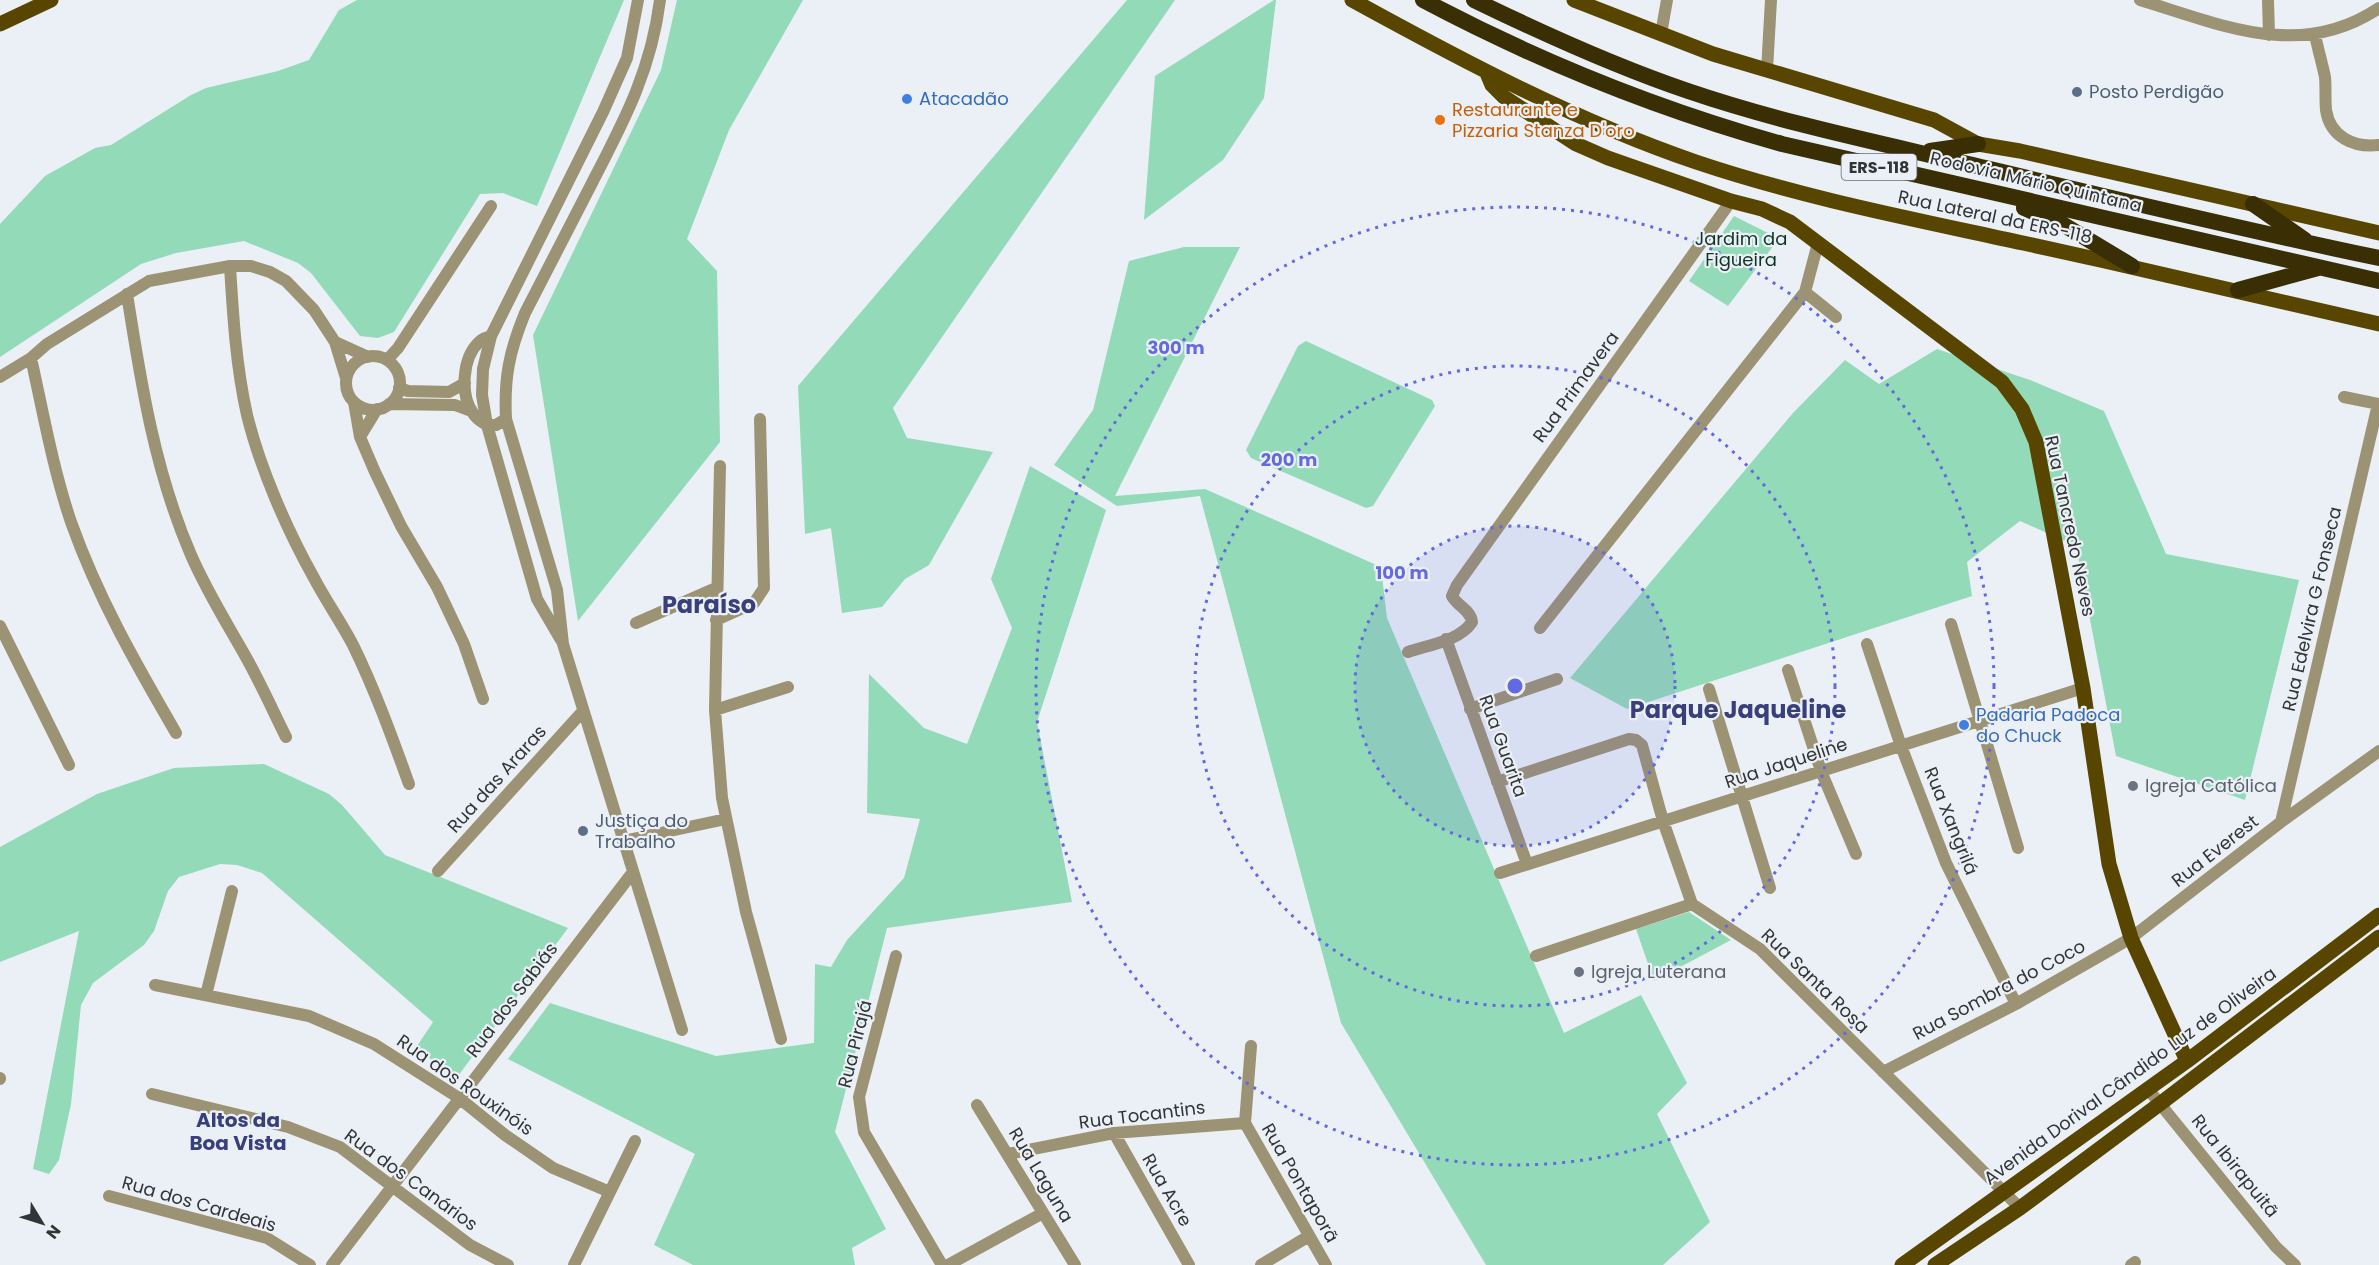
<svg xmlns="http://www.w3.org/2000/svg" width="2379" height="1265" viewBox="0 0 2379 1265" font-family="Poppins,sans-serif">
  <rect width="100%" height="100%" fill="#eaf0f5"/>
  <path fill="#93dab8" d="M357 0H624L537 206 503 193 480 194 394 332 378 338 360 336 311 273 298 263 244 241 176 253 141 264 0 357V224L45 176 95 148 111 145 191 95 206 88 278 71 309 60 339 10Z
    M677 0H803L729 130 687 239 717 271 720 442 578 621 533 335 661 70Z
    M1127 0H1175L893 408 907 438 993 452 929 565 905 579 882 607 842 613 831 528 805 534 798 386Z
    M1274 0H1276L1264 98 1223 160 1144 220 1155 76Z
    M1734 216 1772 235 1777 241 1728 306 1689 281Z
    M1184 247H1240L1115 496 1205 489 1381 567 1387 618 1564 1033 1641 995 1687 1083 1657 1114 1710 1222 1663 1265H1486L1341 1023 1200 496 1117 506 1054 465 1093 410 1129 261Z
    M1306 341 1432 400 1435 406 1373 506 1366 508 1251 458 1246 450 1298 346Z
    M1937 349 2030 380 2104 411 2166 554 2299 580 2245 800 2116 756 2076 546 2020 521 1967 562 1972 596 1627 709 1570 678 1793 413 1845 360 1879 384Z
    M1030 466 1106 510 1037 722 1072 902 887 928 835 1132 886 1229 852 1248 855 1265H693L654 1245 695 1154 508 1059 550 1003 716 1056 814 1043 815 964 831 967 847 940 904 878 920 819 867 813 869 674 924 728 967 744 1012 628 991 579Z
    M264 764 329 794 342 805 385 855 568 928 458 1076 415 1049 433 1022 262 873 237 865 220 864 179 877 168 891 154 931 144 945 93 983 81 1005 71 1104 59 1160 49 1174 33 1169 79 931 0 962V847L97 794 174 768Z
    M1689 912 1731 940 1654 981 1636 929Z"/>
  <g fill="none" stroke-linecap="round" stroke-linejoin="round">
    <path stroke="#9c9274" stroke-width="12" d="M660 0C651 71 624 121 592 183 569 227 547 270 525 313 509 352 504 378 506 419L557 590 563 644 682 1030
      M2140 0C2222 25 2300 61 2379 8
      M2268 0 2269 35
      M1661 34 1667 0
      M2315 35C2318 49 2322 63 2325 77 2326 88 2325 99 2326 110 2330 137 2354 148 2379 145
      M1767 70 1771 0
      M1818 243 1805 292 1836 317
      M230 266C233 316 236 366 247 415 260 468 287 530 314 578 326 601 341 622 353 645 375 690 392 737 409 784
      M127 294C141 384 155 472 191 555 207 592 228 625 247 659 261 684 273 711 286 737
      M491 336C487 337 482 339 479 342 462 358 460 395 473 413 476 419 482 422 487 425H496L506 419
      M346 383a27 27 0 1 1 54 0a27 27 0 1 1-54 0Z
      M31 358C43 412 53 469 71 522 98 598 136 664 176 733
      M387 360 398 348 491 206
      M0 377 31 358 47 344 149 281 230 266H251L270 272 286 281 314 310 335 342
      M346 378 335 342 368 357
      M399 388 408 391 449 392 465 383
      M2344 397 2379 404
      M354 402 360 437 377 409
      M389 404 455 405 471 411
      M360 437 375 472 401 526 437 587 464 644 483 699
      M720 466 715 710 722 798 746 912 781 1039
      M716 620 754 603 764 588 760 419
      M636 623 716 588
      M1951 624 2018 848
      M0 626 69 765
      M1540 628 1805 292
      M1446 639 1527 864
      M561 640 537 599 487 425 482 395 483 369 491 336 603 112 627 58 638 0
      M1867 644 1901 746 1946 863 2016 1004
      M1408 652C1428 645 1460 641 1472 622 1471 610 1457 606 1452 596L1457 585 1731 201
      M1788 670 1821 771 1856 854
      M1709 689 1770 888
      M1470 709 1557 679
      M715 710 788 687
      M1497 782 1629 739 1636 740 1642 745 1663 821 1692 904 1760 949 2020 1208
      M2281 822 2378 404
      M623 841 726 819
      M438 871 583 711
      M1500 873 2083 688
      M896 956 859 1097 864 1132 942 1265
      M1536 956 1692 904
      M155 985 309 1016 374 1044 459 1098 505 1135 553 1168 610 1192
      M206 995 232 891
      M1251 1046 1245 1123 1326 1265
      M1883 1072 2016 1004 2131 938 2281 822 2379 751
      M0 1079V1078
      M2148 1089 2276 1247 2295 1265
      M152 1094 288 1127 340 1147 470 1245 508 1265
      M977 1105 1075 1265
      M1114 1133 1189 1265
      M1008 1154 1114 1133 1245 1123
      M109 1196 267 1238 310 1265
      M332 1265 633 872
      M574 1265 635 1141
      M948 1265 1043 1213
      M1261 1265 1309 1236
      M2131 1265 2135 1262"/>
    <path stroke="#584600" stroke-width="15" d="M1352 0C1463 61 1576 121 1696 162 1803 198 1913 219 2023 243 2142 269 2261 296 2379 324
      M1574 0 1713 54 1934 120 1978 144 2020 151 2379 233
      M0 24 51 0
      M1487 73 1492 85 1504 97 1576 144 1608 158 1731 201 1762 209 1790 222 2002 382 2022 409 2036 442 2083 688 2109 864 2131 938 2187 1061
      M1902 1265 2187 1061 2379 915
      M1935 1265 2020 1208 2161 1103 2379 937"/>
    <path stroke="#392e04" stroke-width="16" d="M1423 0C1538 61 1657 109 1782 144L2379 281
      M1474 0C1544 34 1614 66 1688 91 1782 123 1880 143 1977 166 2111 198 2244 230 2379 258
      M1930 151 1978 144
      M2253 204 2305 240
      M2024 208 2064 225 2132 266
      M2238 290 2318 268"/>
  </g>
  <circle cx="1515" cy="686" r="160" fill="#6269e1" fill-opacity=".12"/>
  <g fill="none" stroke="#6269e1" stroke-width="3" stroke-dasharray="3 6">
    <circle cx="1515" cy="686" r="160"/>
    <circle cx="1515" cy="686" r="320"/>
    <circle cx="1515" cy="686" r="479"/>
  </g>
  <g fill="#5c6f8a" stroke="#eaf0f5" stroke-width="2">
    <circle cx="2077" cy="92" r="6"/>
    <circle cx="583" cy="831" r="6"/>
  </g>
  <g fill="#3f7fe0" stroke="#eaf0f5" stroke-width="2">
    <circle cx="907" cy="99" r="6"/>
    <circle cx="1964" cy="725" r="6"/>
  </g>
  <circle fill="#e8710a" stroke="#eaf0f5" stroke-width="2" cx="1440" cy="120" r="6"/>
  <g fill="#6b7280" stroke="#eaf0f5" stroke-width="2">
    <circle cx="2133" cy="786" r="6"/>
    <circle cx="1579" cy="972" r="6"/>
  </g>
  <g text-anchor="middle" stroke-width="4.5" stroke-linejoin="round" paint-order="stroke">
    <rect fill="#eaf0f5" stroke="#696c6f" stroke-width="1.5" x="1841.5" y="154" width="75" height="26" rx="4.5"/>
    <g font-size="16" font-weight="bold" fill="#323436">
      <text x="1879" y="173">ERS-118</text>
    </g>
    <g font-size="18" fill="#4e5e75" stroke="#eaf0f5" text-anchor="start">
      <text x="2089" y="98">Posto Perdigão</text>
      <text x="595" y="827">Justiça do<tspan x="595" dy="21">Trabalho</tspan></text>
    </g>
    <g font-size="18" fill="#366cbe" stroke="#eaf0f5" text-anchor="start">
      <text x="919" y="105">Atacadão</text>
      <text x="1976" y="721">Padaria Padoca<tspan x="1976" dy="21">do Chuck</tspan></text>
    </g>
    <g font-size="18" fill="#c56008" stroke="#eaf0f5" text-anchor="start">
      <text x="1452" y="116">Restaurante e<tspan x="1452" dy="21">Pizzaria Stanza D'oro</tspan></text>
    </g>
    <g font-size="18" fill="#323436" stroke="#eaf0f5">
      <text transform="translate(2036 182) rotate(13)" y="6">Rodovia Mário Quintana</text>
      <text transform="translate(1995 217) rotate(12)" y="6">Rua Lateral da ERS-118</text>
      <text transform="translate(1576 387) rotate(-54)" y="6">Rua Primavera</text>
      <text transform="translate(2070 526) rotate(78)" y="6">Rua Tancredo Neves</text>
      <text transform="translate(2312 609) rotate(-77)" y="6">Rua Edelvira G Fonseca</text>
      <text transform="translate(1503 746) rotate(70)" y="6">Rua Guarita</text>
      <text transform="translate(1786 763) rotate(-18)" y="6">Rua Jaqueline</text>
      <text transform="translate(497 779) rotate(-48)" y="6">Rua das Araras</text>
      <text transform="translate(1951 821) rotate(68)" y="6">Rua Xangrilá</text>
      <text transform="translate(2215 851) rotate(-38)" y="6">Rua Everest</text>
      <text transform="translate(1815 981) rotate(44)" y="6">Rua Santa Rosa</text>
      <text transform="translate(1999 990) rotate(-28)" y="6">Rua Sombra do Coco</text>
      <text transform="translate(512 1000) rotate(-53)" y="6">Rua dos Sabiás</text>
      <text transform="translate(855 1044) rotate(-76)" y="6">Rua Pirajá</text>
      <text transform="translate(2130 1076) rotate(-36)" y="6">Avenida Dorival Cândido Luz de Oliveira</text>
      <text transform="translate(465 1085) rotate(35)" y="6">Rua dos Rouxinóis</text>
      <text transform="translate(1142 1115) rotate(-7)" y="6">Rua Tocantins</text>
      <text transform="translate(2235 1166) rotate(51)" y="6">Rua Ibirapuitã</text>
      <text transform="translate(1041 1175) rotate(59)" y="6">Rua Laguna</text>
      <text transform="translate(411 1180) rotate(36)" y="6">Rua dos Canários</text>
      <text transform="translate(1300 1183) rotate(60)" y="6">Rua Pontaporã</text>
      <text transform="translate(1167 1190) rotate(60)" y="6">Rua Acre</text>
      <text transform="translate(199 1204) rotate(16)" y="6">Rua dos Cardeais</text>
    </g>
    <g font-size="18" fill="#103526" stroke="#eaf0f5">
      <text x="1741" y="245">Jardim da<tspan x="1741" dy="21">Figueira</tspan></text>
    </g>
    <g font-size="18" fill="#5b616d" stroke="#eaf0f5" text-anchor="start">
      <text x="2145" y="792">Igreja Católica</text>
      <text x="1591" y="978">Igreja Luterana</text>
    </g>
    <g font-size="20" font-weight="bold" fill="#393f7b" stroke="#eaf0f5">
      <text x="238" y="1127">Altos da<tspan x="238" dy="23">Boa Vista</tspan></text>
    </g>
    <g font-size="24" font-weight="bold" fill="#393f7b" stroke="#eaf0f5">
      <text x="709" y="613">Paraíso</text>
      <text x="1738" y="718">Parque Jaqueline</text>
    </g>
  </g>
  <circle cx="1515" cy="686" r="9" fill="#6269e1" stroke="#eaf0f5" stroke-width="3"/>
  <g font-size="18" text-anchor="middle" font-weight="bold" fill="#6269e1" stroke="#eaf0f5" stroke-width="4.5" stroke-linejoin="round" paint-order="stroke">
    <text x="1176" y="354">300 m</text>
    <text x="1289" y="466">200 m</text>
    <text x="1402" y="579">100 m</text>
  </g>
  <g transform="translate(42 1223) rotate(128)" stroke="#eaf0f5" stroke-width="4.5" paint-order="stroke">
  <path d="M0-4.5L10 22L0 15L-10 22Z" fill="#323436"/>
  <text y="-9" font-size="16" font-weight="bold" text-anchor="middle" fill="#323436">N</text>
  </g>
</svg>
